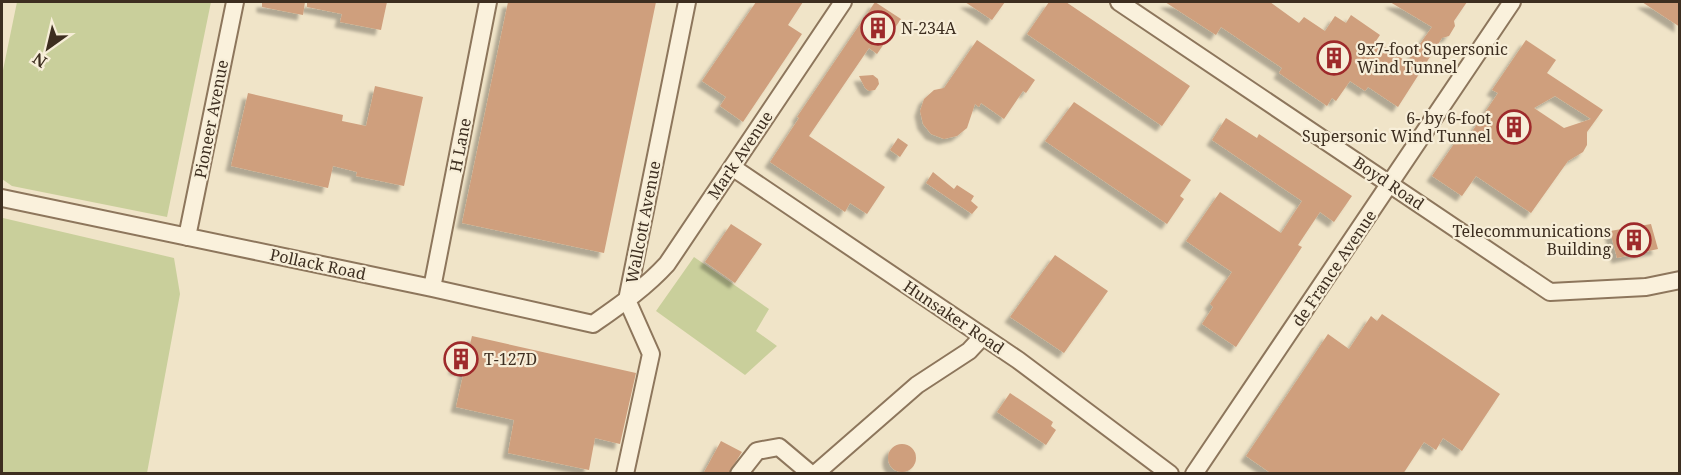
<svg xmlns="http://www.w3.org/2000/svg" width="1681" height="475" viewBox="0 0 1681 475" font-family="'Noto Serif',serif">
  <defs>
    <filter id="shadow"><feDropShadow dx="-5.5" dy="5.5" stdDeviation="1.5" flood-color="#0004"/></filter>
  </defs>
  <rect width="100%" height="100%" fill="#f0e4c8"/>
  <path fill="#c9cf9b" d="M17 2H211L167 217 12 186 2 179V75Z
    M3 218 174 258 180 294 147 473H2V219Z
    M694 257 769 309 756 331 777 346 745 375 656 311Z"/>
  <path fill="#cf9f7d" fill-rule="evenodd" filter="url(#shadow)" d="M262 2H305L303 15 262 7Z
    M307 2H387L381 30 340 22 342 14 307 7Z
    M508 2H656L604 253 462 223Z
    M756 2H803L788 25 802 34 743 122 720 106 726 97 702 81Z
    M875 2 901 19 877 54 869 48 809 136 885 187 867 214 850 203 845 212 770 162 799 118 797 117Z
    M965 2H1005L992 20Z
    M1049 2H1066L1190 86 1162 126 1027 34Z
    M1165 2H1270L1299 23 1304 17 1325 31 1335 16 1346 23 1351 15 1380 35 1376 41 1407 62 1432 27 1390 2H1467L1454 21 1455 26 1449 36 1442 38 1398 107 1368 87 1365 91 1350 81 1336 101 1332 98 1327 106 1279 73 1282 68 1221 27 1216 35Z
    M1642 2H1680V27Z
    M977 40 1035 80 1026 93 1023 91 1004 119 981 103 979 107 975 104 967 128 957 136 944 139 931 134 923 124 920 111 924 99 934 90 944 88Z
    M1526 40 1556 60 1547 73 1603 110 1587 132V145L1583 152 1568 161 1531 213 1476 176 1462 196 1432 176 1460 135 1467 139 1498 93 1492 90ZM1555 96 1591 119 1564 128 1534 108Z
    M873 75 878 79 879 84 875 90 869 91 865 88 859 76Z
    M375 86 423 97 404 186 356 176 357 172 333 166 328 188 231 166 248 93 343 115 342 121 366 126Z
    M1074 102 1191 180 1180 196 1184 199 1167 224 1045 141Z
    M1226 118 1257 138 1259 134 1352 196 1334 222 1320 212 1298 245 1302 247 1236 347 1202 324 1213 307 1210 304 1232 272 1186 241 1220 192 1281 233 1302 201 1212 140Z
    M898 138 908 145 900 157 890 150Z
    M933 172 954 189 957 185 974 196 971 201 978 207 972 214 926 183Z
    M731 224 762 244 735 283 705 262Z
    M1651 224 1658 249 1617 258 1610 231Z
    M1055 255 1108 291 1064 353 1010 317Z
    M1382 314 1500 394 1462 451 1443 438 1436 450 1424 442 1403 474H1272L1246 456 1328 334 1349 349 1371 316 1377 321Z
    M472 336 636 373 620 444 595 438 589 470 508 453 514 420 456 407 464 371 454 369 458 347 469 348Z
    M1010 393 1053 422 1051 426 1056 430 1046 445 997 412Z
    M721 441 742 452 728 474H703Z
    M888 458a14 14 0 1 1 28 0a14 14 0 1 1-28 0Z"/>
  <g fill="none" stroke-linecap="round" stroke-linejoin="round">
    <defs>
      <path id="minor" d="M1119 2 1550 292 1646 287 1680 280
        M732 167 1018 360 1170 474
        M2 198 432 288 593 324C620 305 645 288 667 264L843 2
        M187 237 235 2
        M432 288 488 2
        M625 474 651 354 627 300 687 2
        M739 474 757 451 779 447 811 474
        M815 474 917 385 969 351 983 336
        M1194 474 1512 2"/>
    </defs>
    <use href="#minor" stroke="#8d765c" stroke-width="20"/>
    <use href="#minor" stroke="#faf1dc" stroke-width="16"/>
  </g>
  <defs>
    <symbol id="building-ring" viewBox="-11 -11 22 22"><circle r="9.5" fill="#f7eed8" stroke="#9e2a2b" stroke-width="1.5"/><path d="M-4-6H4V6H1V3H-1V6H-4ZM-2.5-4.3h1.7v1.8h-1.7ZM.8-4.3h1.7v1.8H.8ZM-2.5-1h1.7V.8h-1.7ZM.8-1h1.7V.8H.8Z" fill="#9e2a2b"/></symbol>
  </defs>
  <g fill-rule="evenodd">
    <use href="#building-ring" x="859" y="9" width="38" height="38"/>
    <use href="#building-ring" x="1315" y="39" width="38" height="38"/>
    <use href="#building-ring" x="1495" y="108" width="38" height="38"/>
    <use href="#building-ring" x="1615" y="221" width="38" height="38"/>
    <use href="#building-ring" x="442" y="340" width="38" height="38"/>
  </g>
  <g text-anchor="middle" stroke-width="4.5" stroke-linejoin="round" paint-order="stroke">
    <g font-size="16" fill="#3d2e20" stroke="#f7eed8" text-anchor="start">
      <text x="901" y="34">N-234A</text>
      <text x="1357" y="55">9x7-foot Supersonic<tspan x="1357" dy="18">Wind Tunnel</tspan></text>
      <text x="1491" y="124" text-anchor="end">6- by 6-foot<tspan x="1491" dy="18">Supersonic Wind Tunnel</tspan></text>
      <text x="1611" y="237" text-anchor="end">Telecommunications<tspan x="1611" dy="18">Building</tspan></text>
      <text x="484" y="365">T-127D</text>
    </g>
    <g font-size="16" fill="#3d2e20" stroke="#f7eed8">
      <text transform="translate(211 119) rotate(-79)" y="6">Pioneer Avenue</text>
      <text transform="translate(460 145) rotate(-79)" y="6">H Lane</text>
      <text transform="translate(740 155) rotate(-56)" y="6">Mark Avenue</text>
      <text transform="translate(1389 183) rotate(34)" y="6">Boyd Road</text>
      <text transform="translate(643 222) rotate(-79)" y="6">Wallcott Avenue</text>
      <text transform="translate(318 264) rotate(12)" y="6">Pollack Road</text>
      <text transform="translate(1334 268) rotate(-56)" y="6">de France Avenue</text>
      <text transform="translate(954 317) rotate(34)" y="6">Hunsaker Road</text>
    </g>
  </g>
  <rect width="1681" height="475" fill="none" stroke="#3d2e20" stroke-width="6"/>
  <g transform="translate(48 48) rotate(214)" stroke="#f7eed8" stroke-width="4.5" paint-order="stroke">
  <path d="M0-4.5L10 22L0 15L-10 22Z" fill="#3d2e20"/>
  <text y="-9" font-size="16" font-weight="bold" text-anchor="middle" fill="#3d2e20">N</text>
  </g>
</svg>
